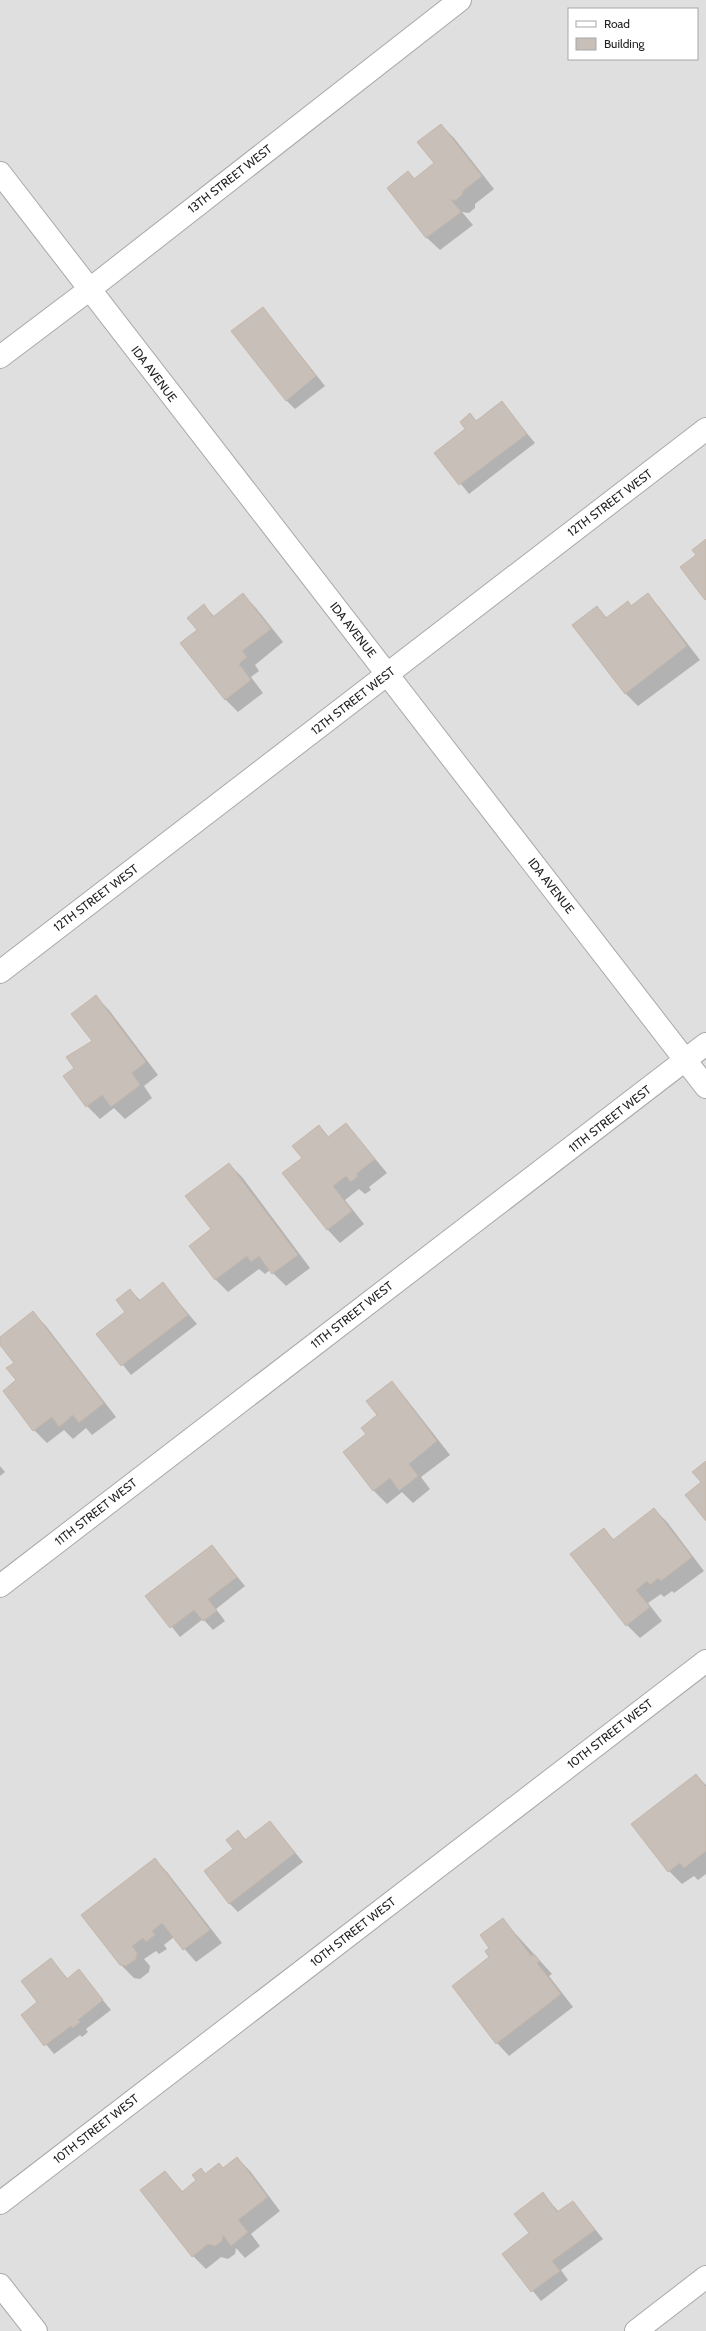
<svg xmlns="http://www.w3.org/2000/svg" width="706" height="2331" viewBox="0 0 706 2331" font-family="Cabin,sans-serif">
  <rect width="100%" height="100%" fill="#f2efe9"/>
  <path fill="#e0dfdf" fill-rule="evenodd" d="M0 0H706V2331H0ZM569 9H697V59H569Z"/>
  <path fill="#0003" d="M441 125 454 138 494 189 475 204V208L469 213 462 212 473 225 440 250 427 238 389 188 408 172 415 179 435 163Z
    M263 308 325 386 295 409 286 400Z
    M502 403 535 443 469 494 436 453 466 429 470 415 477 421Z
    M243 595 256 608 283 642 255 665 259 671 251 677 263 693 238 712 225 699 198 630 204 606 215 617Z
    M648 595 660 608 700 660 638 706 625 693 597 607 607 618 628 602 632 607Z
    M96 997 109 1010 158 1075 144 1086 152 1098 125 1119 114 1108 100 1119 87 1106 75 1068 93 1041Z
    M346 1124 387 1173 369 1187 371 1190 365 1194 359 1189 345 1200 364 1224 340 1243 328 1230 283 1173 303 1158 318 1126 329 1137Z
    M229 1164 242 1177 310 1268 286 1286 270 1270 265 1274 259 1269 228 1292 215 1279 212 1230Z
    M163 1284 197 1324 131 1375 98 1334 127 1312 130 1290 141 1301Z
    M33 1313 46 1326 116 1417 92 1435 86 1428 73 1439 64 1430 47 1443 34 1430 17 1381 15 1363 0 1344V1339Z
    M392 1383 404 1396 450 1455 421 1477 430 1489 413 1503 402 1492 387 1504 374 1491 344 1452 367 1434 379 1415Z
    M0 1466 5 1472 0 1476Z
    M654 1509 667 1522 704 1571 674 1593 672 1591 664 1597 661 1594 648 1603 662 1621 640 1638 627 1625 572 1554 604 1529 614 1540Z
    M212 1546 245 1586 216 1609 225 1621 213 1630 203 1619 180 1637 147 1596Z
    M696 1775 706 1785V1874L698 1880 694 1876 682 1884 669 1871 633 1825Z
    M270 1822 303 1862 238 1912 229 1903 238 1832 246 1840Z
    M154 1859 167 1872 222 1943 196 1962 174 1937 164 1945 167 1949 159 1954 156 1951 144 1959 150 1966 149 1972 140 1979 134 1978 121 1965Z
    M503 1920 552 1974 549 1976 573 2007 509 2056 497 2043 490 1957 491 1948Z
    M51 1960 68 1979 79 1971 111 2010 86 2029 88 2032 82 2037 80 2035 54 2054 22 2015 39 2002Z
    M237 2158 250 2171 280 2211 251 2234 260 2246 245 2258 236 2248 235 2254 228 2259 221 2257 206 2269 193 2256 165 2172 183 2192 197 2181 201 2169 206 2174 223 2169Z
    M543 2194 559 2212 573 2202 603 2239 561 2270 568 2280 541 2301 503 2254 530 2234Z"/>
  <path fill="#c7bfb8" stroke="#c4b6ab" d="M441 124 482 176 463 191 462 195 456 200H451L461 212 426 238 387 188 408 171 414 179 434 163 417 142Z
    M263 307 316 376 286 401 231 331Z
    M502 401 527 434 459 485 434 453 465 429 460 422 470 413 476 421Z
    M706 539V599L705 600 680 567 696 555 692 550Z
    M243 593 271 629 242 651 247 657 239 664 251 680 225 700 180 643 197 630 187 618 204 604 213 617Z
    M648 593 687 646 625 694 572 625 597 606 606 618 628 601 631 606Z
    M96 995 146 1062 132 1073 140 1085 111 1107 102 1095 86 1107 63 1076 74 1068 66 1057 92 1041 71 1014Z
    M346 1123 375 1159 356 1174 358 1176 351 1182 346 1176 333 1186 352 1211 327 1230 282 1173 302 1158 292 1146 319 1125 328 1137Z
    M229 1163 298 1255 272 1274 259 1256 251 1262 247 1256 215 1280 189 1246 211 1229 185 1196Z
    M163 1282 188 1315 121 1366 96 1334 125 1312 116 1300 130 1289 139 1301Z
    M33 1311 104 1403 79 1423 73 1415 59 1427 52 1417 33 1431 3 1391 16 1380 6 1368 14 1363 0 1345V1337Z
    M392 1381 437 1441 409 1464 418 1476 399 1491 390 1478 373 1491 343 1452 366 1434 361 1428 377 1415 366 1401Z
    M706 1461V1521L685 1495 701 1482 692 1472Z
    M654 1508 692 1557 661 1581 658 1578 650 1585 647 1581 636 1590 650 1607 626 1626 570 1554 604 1528 613 1540Z
    M212 1545 237 1577 208 1599 217 1611 203 1621 194 1610 170 1628 145 1596Z
    M696 1774 706 1787V1851L684 1868 680 1863 668 1872 631 1824Z
    M270 1821 295 1853 229 1904 204 1871 233 1849 226 1840 238 1830 245 1840Z
    M155 1858 210 1930 183 1950 162 1923 152 1931 155 1935 146 1942 143 1938 132 1946 137 1953 136 1959 126 1966 120 1965 81 1915Z
    M503 1918 531 1956 534 1954 540 1961 537 1963 561 1994 496 2044 452 1986 489 1957 485 1951 489 1948 480 1935Z
    M51 1958 67 1979 79 1969 103 2000 78 2020 80 2022 73 2028 71 2026 44 2046 21 2015 37 2002 21 1981Z
    M237 2157 268 2197 238 2220 248 2232 231 2246 223 2235 222 2241 215 2246 208 2244 192 2257 140 2190 165 2171 182 2192 196 2180 192 2175 201 2168 205 2174 219 2163 223 2168Z
    M543 2192 557 2212 573 2201 595 2230 552 2261 560 2271 531 2292 502 2254 529 2233 514 2214Z"/>
  <g fill="none" stroke-linecap="round" stroke-linejoin="round">
    <defs>
      <path id="street" d="M0 173 706 1087
        M0 357 90 289 460 0
        M0 972 706 429
        M0 1586 706 1044
        M0 2203 706 1661
        M0 2285 36 2331
        M636 2331 706 2277"/>
    </defs>
    <use href="#street" stroke="#a9a9a9" stroke-width="24"/>
    <use href="#street" stroke="#fff" stroke-width="22"/>
  </g>
  <g text-anchor="middle" stroke-width="3" stroke-linejoin="round" paint-order="stroke">
    <g font-size="12" fill="#222" stroke="#fff">
      <text transform="translate(230 179) rotate(-38)" y="4">13TH STREET WEST</text>
      <text transform="translate(154 374) rotate(53)" y="4">IDA AVENUE</text>
      <text transform="translate(610 503) rotate(-37)" y="4">12TH STREET WEST</text>
      <text transform="translate(353 630) rotate(52)" y="4">IDA AVENUE</text>
      <text transform="translate(353 701) rotate(-38)" y="4">12TH STREET WEST</text>
      <text transform="translate(551 886) rotate(52)" y="4">IDA AVENUE</text>
      <text transform="translate(96 898) rotate(-37)" y="4">12TH STREET WEST</text>
      <text transform="translate(610 1119) rotate(-38)" y="4">11TH STREET WEST</text>
      <text transform="translate(352 1315) rotate(-38)" y="4">11TH STREET WEST</text>
      <text transform="translate(96 1512) rotate(-38)" y="4">11TH STREET WEST</text>
      <text transform="translate(610 1734) rotate(-38)" y="4">10TH STREET WEST</text>
      <text transform="translate(353 1932) rotate(-38)" y="4">10TH STREET WEST</text>
      <text transform="translate(96 2129) rotate(-38)" y="4">10TH STREET WEST</text>
    </g>
  </g>
  <rect x="568" y="8" width="130" height="52" fill="#ffffff" stroke="#a7a7a7"/>
  <rect x="576" y="21" width="20" height="6" fill="#ffffff" stroke="#a7a7a7"/>
  <text x="604" y="28" font-size="12" fill="#222222">Road</text>
  <rect x="576" y="38" width="20" height="12" fill="#c7bfb8" stroke="#a7a7a7"/>
  <text x="604" y="48" font-size="12" fill="#222222">Building</text>
</svg>
